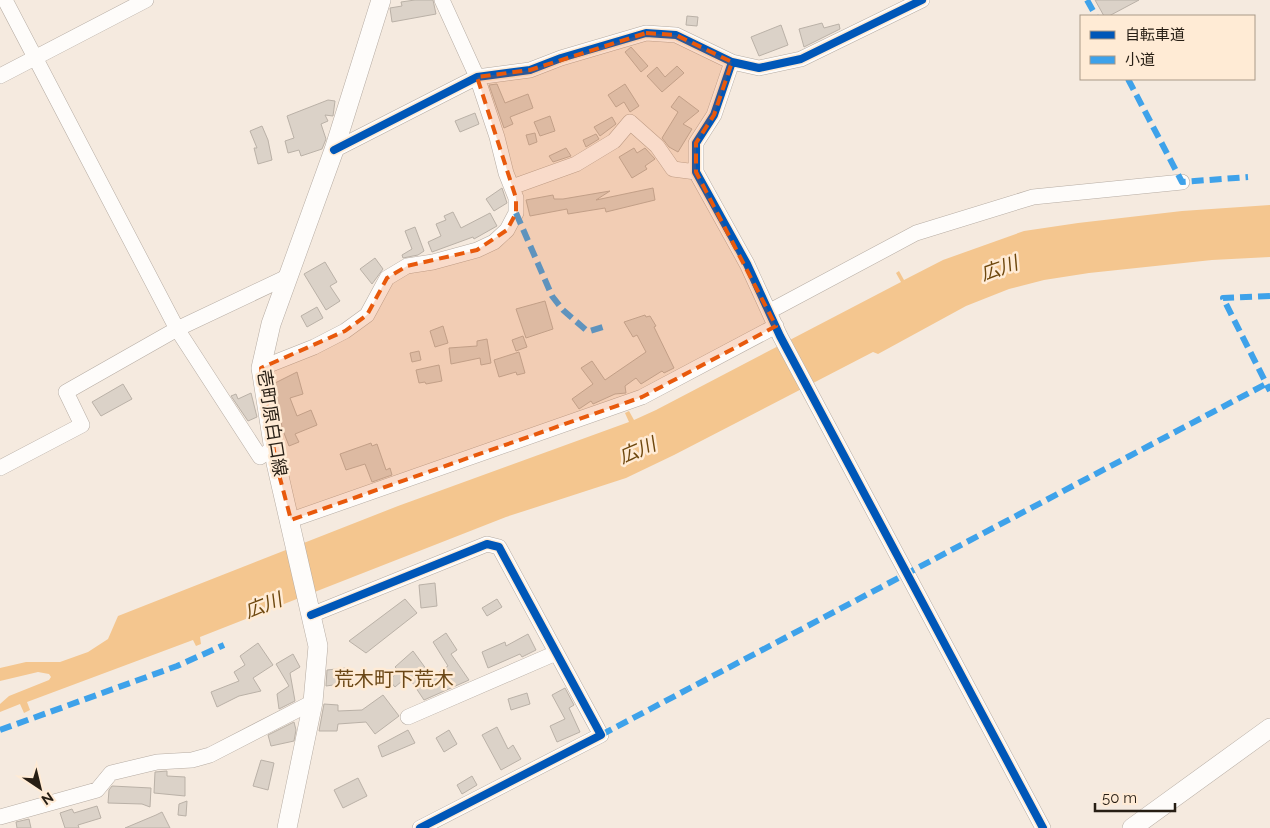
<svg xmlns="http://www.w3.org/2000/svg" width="1270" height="828" viewBox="0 0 1270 828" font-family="Raleway,'Noto Sans JP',sans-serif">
  <rect width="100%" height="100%" fill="#f5eadf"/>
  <path fill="#f4c68f" d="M1270 205V257L1212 260 1089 273 1044 280 1009 289 966 306 878 354 873 352 674 455 626 478 506 517 200 637 201 644 196 646 193 640 27 702 30 710 24 713 20 704 0 712V704L9 696 49 680 51 677 49 674 38 672 0 681V668L26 662H60L88 652 108 639 118 616 398 506 629 422 625 413 629 411 634 420 656 410 901 282 896 273 899 271 904 280 943 260 1024 231 1078 223 1182 211Z"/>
  <path fill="#dbd2c8" stroke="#bab1a7" d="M415 0H433L436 14 392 22 390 8 402 6 401 2Z
    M1095 0H1139L1109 16H1104Z
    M687 16 698 17 697 26 686 25Z
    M822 23 824 28 839 24 840 29 804 47 799 29Z
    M781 25 788 45 759 56 751 37Z
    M631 47 648 66 641 72 625 52Z
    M677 66 684 73 662 92 647 76 657 67 665 77Z
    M497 84 505 103 528 94 533 108 510 117 513 124 504 128 489 85Z
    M625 84 639 106 630 112 624 102 616 107 608 95Z
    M679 96 699 111 683 124 692 129 678 152 669 147 662 138 678 112 671 107Z
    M328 100 335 101 333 116 325 115 328 121 321 124 326 139 322 149 301 156 299 150 288 153 285 141 294 138 287 116Z
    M475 113 479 124 460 132 455 121Z
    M550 116 555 131 540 136 534 122Z
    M612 117 616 124 600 136 594 127Z
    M262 126 268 140 272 160 258 164 254 148H257L250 131Z
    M535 133 537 142 529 145 526 135Z
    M596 134 599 139 586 147 583 140Z
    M566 148 571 156 553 162 549 156Z
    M634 148 637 153 645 148 655 159 645 166 647 169 632 178 619 157Z
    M502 188 507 203 494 211 486 199Z
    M653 188 655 200 606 212 605 208 568 214 567 209 530 216 526 200 553 195 554 199H563L610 191 596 200Z
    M453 212 461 228 490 213 497 226 474 239 473 237 432 252 428 242 441 236 436 224 446 220 444 216Z
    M415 227 424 251 418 255 403 258 402 255 412 249 405 231Z
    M375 258 383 269 372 284 360 269Z
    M325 262 337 282 330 286 340 301 326 310 304 274Z
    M545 301 553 329 526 338 516 309Z
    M317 307 323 318 307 327 301 316Z
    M645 315 646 317 650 316 656 326 654 327 674 368 664 373 662 371 641 384 636 378 625 386 626 393 615 394 593 404 591 401 579 409 572 399 593 384 581 368 592 361 605 380 646 352 637 335 633 337 624 322Z
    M443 326 448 343 435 347 430 331Z
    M523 336 527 347 516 351 512 340Z
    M487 339 491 363 481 365 480 358 451 364 449 348 477 346V341Z
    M419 351 421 360 412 362 410 353Z
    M519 352 525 373 517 375 516 372 499 377 494 360Z
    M439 365 442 381 426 384 425 382 419 383 416 370Z
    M297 372 303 394 290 398 297 416 311 410 317 425 295 434 299 442 289 446 282 428 275 383Z
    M123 384 132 399 101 416 92 402Z
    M251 393 257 417 248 421 231 396 236 394 238 399Z
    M371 443 372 446 377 444 386 470 390 468 392 475 372 482 365 464 346 470 340 454Z
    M435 583 437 606 421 608 419 585Z
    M405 599 417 613 366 653 349 641Z
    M497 599 502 607 487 616 482 608Z
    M446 633 457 650 451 654 469 680 424 700 408 676 395 687 389 680 399 671 395 667 413 651 432 677 448 666 433 642Z
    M528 634 536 650 522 657 520 654 488 668 482 652 505 642 506 646Z
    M258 643 273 665 253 678 261 691 239 696 217 707 211 692 239 681 234 672 245 665 240 656Z
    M293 654 300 667 290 673 295 701 279 709 277 694 289 686 276 664Z
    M346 668 348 683 326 686 327 670Z
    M565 688 574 705 569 708 580 732 557 742 550 726 565 719 552 695Z
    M527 693 530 704 511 710 508 699Z
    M383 695 399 716 375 734 366 722 338 724 337 731H319L324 704 338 705V711L362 710Z
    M294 722 296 730 294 741 271 746 268 735Z
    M497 727 508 749 513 745 521 759 501 770 482 735Z
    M408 730 415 743 382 757 378 746Z
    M449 730 457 744 444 752 436 738Z
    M261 760 274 763 268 790 253 786Z
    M167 771V776L185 777V796L154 793 155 772Z
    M472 776 477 785 462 794 457 785Z
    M358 778 367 796 343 808 334 790Z
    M112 786 151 788 150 807 142 804 108 803 109 790Z
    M187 801 186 816 178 815 179 804Z
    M97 806 101 818 78 825 79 828H65L60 813 72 809 74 813Z
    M162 812 170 828H125L156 815Z
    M29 819 31 828H17L16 822Z"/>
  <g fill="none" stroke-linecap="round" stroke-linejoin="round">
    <defs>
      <path id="minor" d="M5 0 177 329 260 457 274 448
        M732 62 714 115 696 143V172L747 264 780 336 1043 828
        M0 76 146 0
        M334 150 477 77 530 70 561 58 646 33 676 35 732 62 759 68 801 59 922 0
        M512 187 576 164 614 141 630 122 657 146 673 169 696 172
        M770 311 916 233 1033 197 1182 182
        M261 368 314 347 345 331 367 315 387 278 407 266 433 262 477 250 494 242 507 230 516 213V198L506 173 497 137 477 77 442 0
        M0 468 82 425 66 392 177 329 289 276
        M291 520 642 397 776 326
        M311 615 487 544 499 547 601 735 420 828
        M408 717 556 653
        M0 817 97 790 111 773 157 762 192 760 210 755 313 702"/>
      <path id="major" d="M287 828 313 702 318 646 276 463 261 368 271 324 334 150 381 0
        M1132 828 1270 728"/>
    </defs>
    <use href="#minor" stroke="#b6aca3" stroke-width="16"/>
    <use href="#major" stroke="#b6aca3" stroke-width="20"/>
    <use href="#minor" stroke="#fefcfa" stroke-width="15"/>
    <use href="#major" stroke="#fefcfa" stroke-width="19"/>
    <path stroke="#3ea2ea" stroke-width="6" stroke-dasharray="12 6" stroke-linecap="butt" d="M1087 0 1096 16
      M1128 79 1182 182 1248 177
      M516 213 552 296 563 310 586 330 590 331 606 326
      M1270 296 1223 298 1270 391
      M0 730 177 666 224 645
      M601 735 1266 384"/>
    <defs>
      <path id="cycleway" d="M732 62 714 115 696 143V172L747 264 780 336 1043 828
        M334 150 477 77 530 70 561 58 646 33 676 35 732 62 759 68 801 59 922 0
        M311 615 487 544 499 547 601 735 420 828"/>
    </defs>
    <use href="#cycleway" stroke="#ffebd5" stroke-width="11"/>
    <use href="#cycleway" stroke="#0057b8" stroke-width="8"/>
  </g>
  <path fill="#e8590c" fill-opacity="0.2" stroke="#e8590c" stroke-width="4" stroke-dasharray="10 6" stroke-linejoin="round" d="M646 33 676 35 732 62 714 115 696 143V172L776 326 642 397 291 520 276 463 261 368 345 331 367 315 387 278 407 266 477 250 507 230 516 213V198L477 77 530 70Z"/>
  <g text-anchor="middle" stroke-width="5" stroke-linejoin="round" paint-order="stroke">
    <g font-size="18" fill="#271e14" stroke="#ffebd5">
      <text transform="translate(272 423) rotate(81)" y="6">壱町原白口線</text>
    </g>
    <g font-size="19" font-style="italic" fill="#6e470d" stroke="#ffebd5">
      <text transform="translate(999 268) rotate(-19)" y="7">広川</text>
      <text transform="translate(637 450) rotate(-23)" y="7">広川</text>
      <text transform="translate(263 605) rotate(-21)" y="7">広川</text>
    </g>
    <g font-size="20" fill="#6b4716" stroke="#ffebd5">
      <text x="394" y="686">荒木町下荒木</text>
    </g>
  </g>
  <rect x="1080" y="15" width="175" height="65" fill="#ffebd5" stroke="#a99988"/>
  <rect x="1090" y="31" width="25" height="8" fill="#0057b8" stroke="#a99988"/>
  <text x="1125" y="40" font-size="15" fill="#271e14">自転車道</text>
  <rect x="1090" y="56" width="25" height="8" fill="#3ea2ea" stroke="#a99988"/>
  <text x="1125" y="65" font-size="15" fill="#271e14">小道</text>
  <g transform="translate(40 788) rotate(145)" stroke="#ffebd5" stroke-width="4" paint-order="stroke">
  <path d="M0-4L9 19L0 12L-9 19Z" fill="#271e14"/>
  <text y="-8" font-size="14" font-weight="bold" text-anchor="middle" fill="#271e14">N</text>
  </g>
  <path d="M1095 803v8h80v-8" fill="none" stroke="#271e14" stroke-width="2.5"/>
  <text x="1102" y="803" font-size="15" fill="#271e14" stroke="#ffebd5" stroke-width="4" paint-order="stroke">50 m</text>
</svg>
